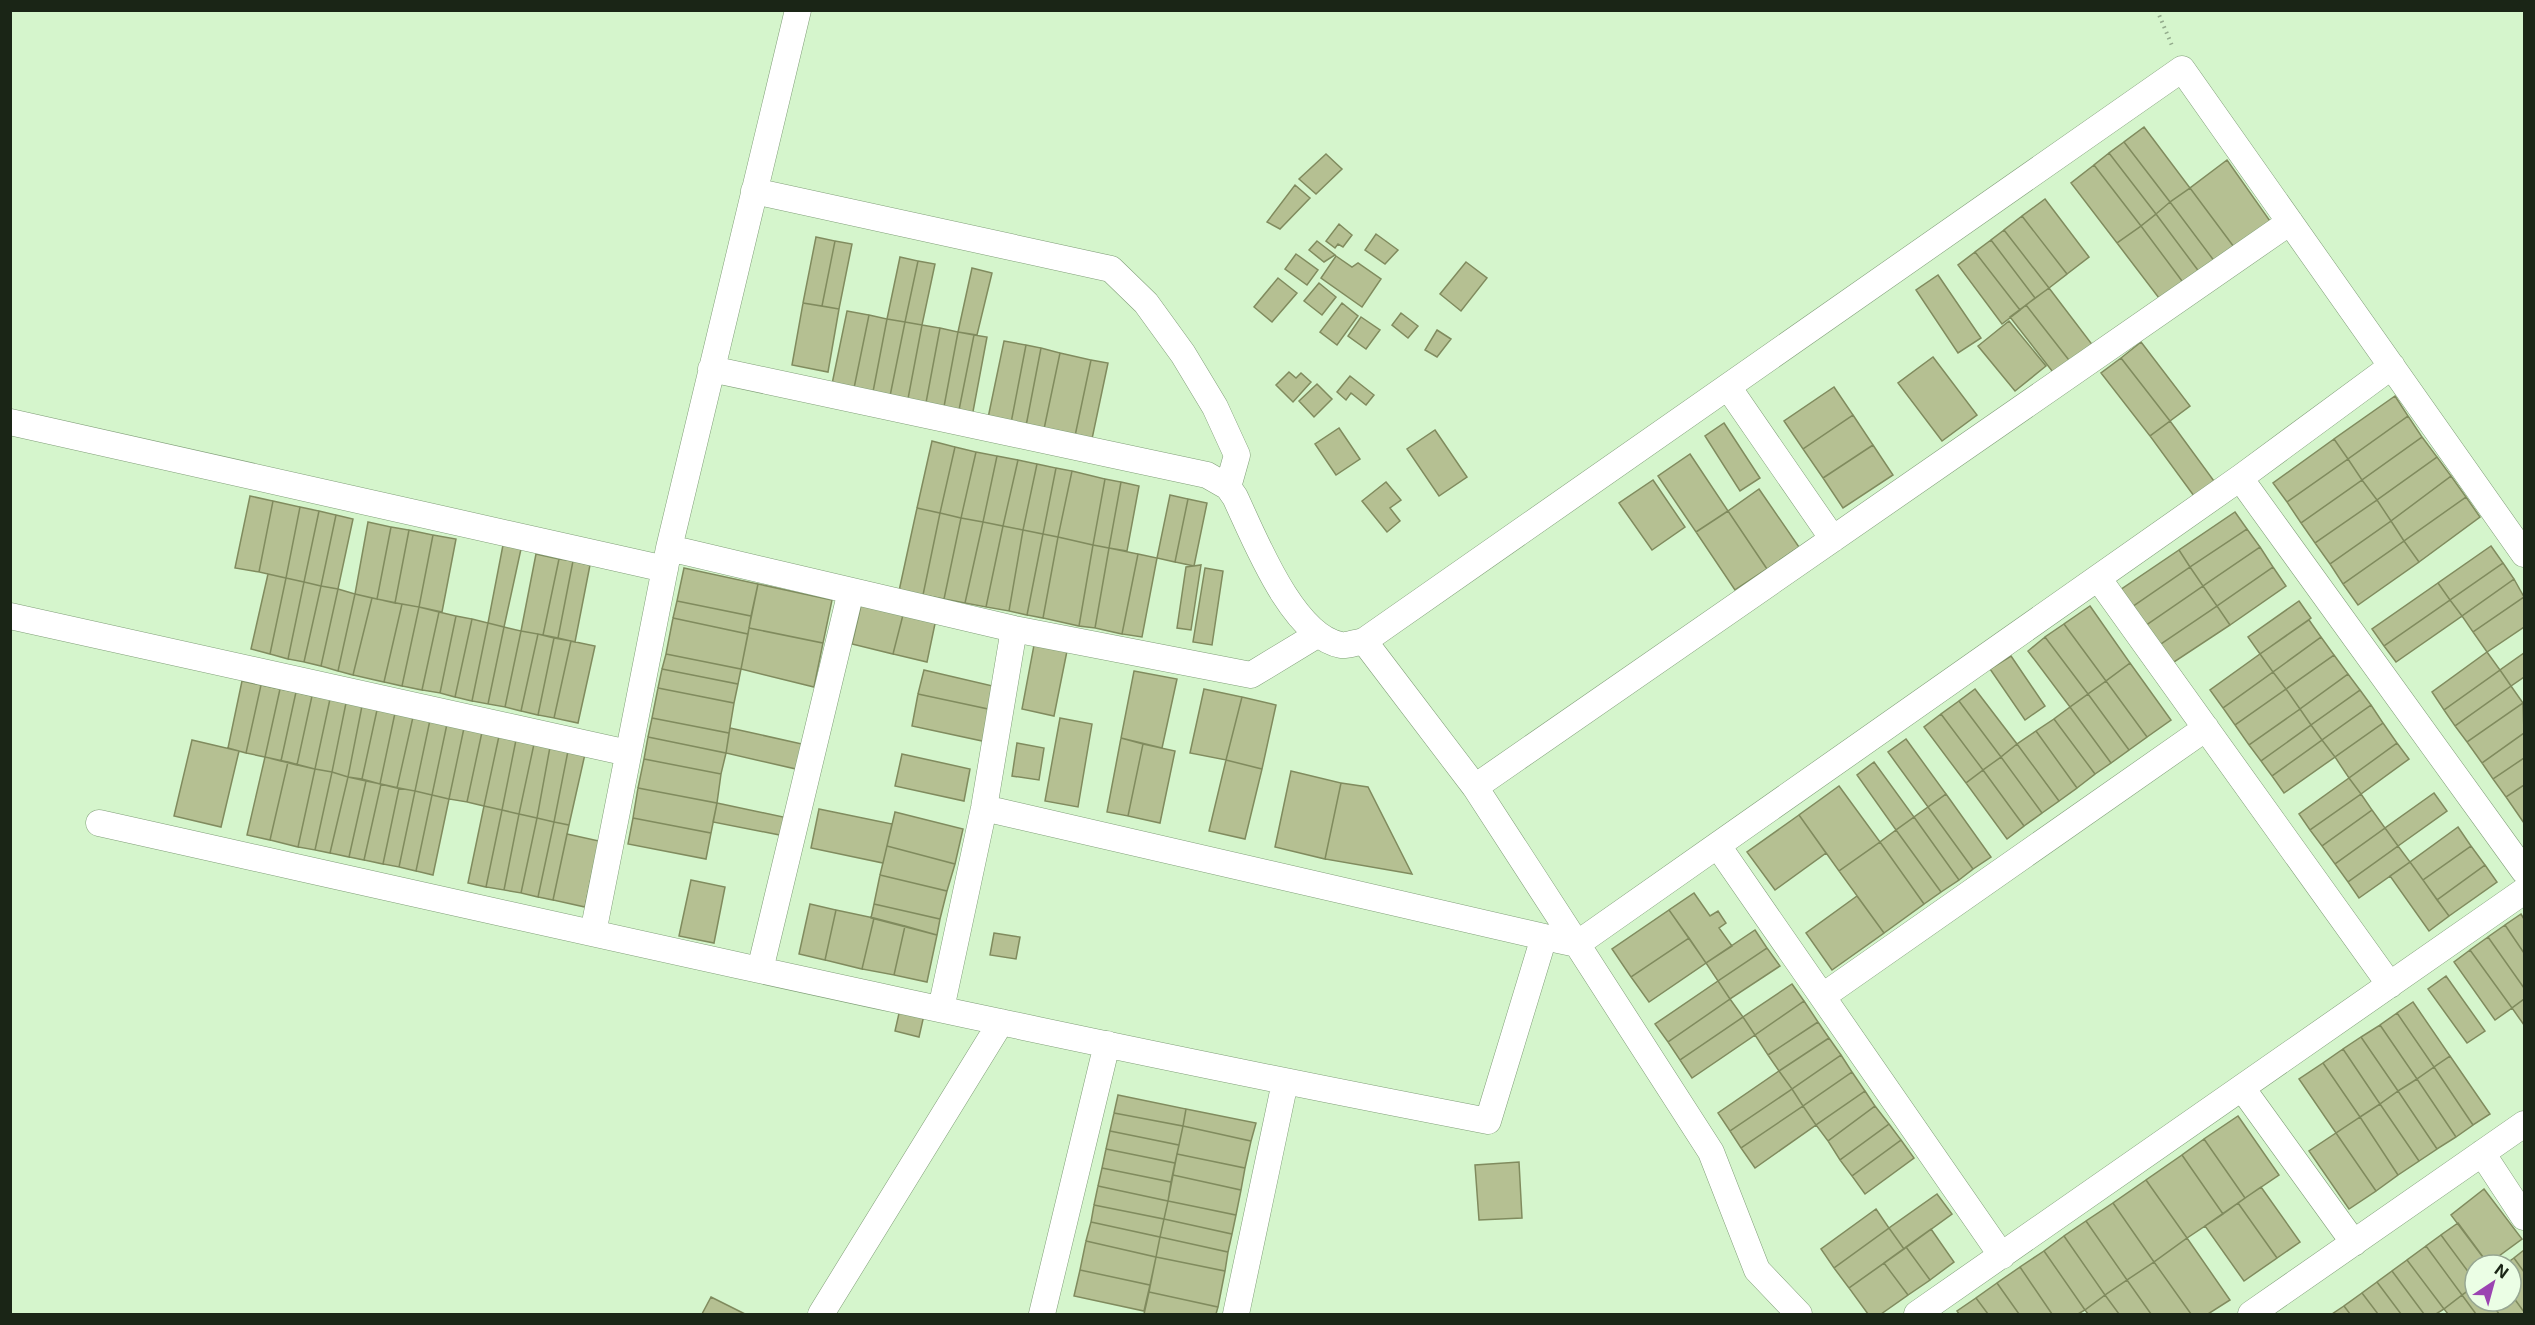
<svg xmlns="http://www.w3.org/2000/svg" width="2535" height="1325" viewBox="0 0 2535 1325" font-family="Inter,sans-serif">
  <rect width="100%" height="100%" fill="#d5f5cc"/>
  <path fill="#b5c092" stroke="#808b5e" stroke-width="1.5" d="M2144 127 2190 188 2170 202 2124 142Z
    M2124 142 2170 202 2156 214 2109 153Z
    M2109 153 2156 214 2141 226 2094 165Z
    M1326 154 1342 169 1316 194 1299 179Z
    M2227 160 2270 221 2234 247 2190 188Z
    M2094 165 2141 226 2117 243 2071 183Z
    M1295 185 1310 198 1280 229 1267 222Z
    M2190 188 2234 247 2215 262 2170 202Z
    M2045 199 2089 257 2067 274 2022 216Z
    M2170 202 2215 262 2200 273 2156 214Z
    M2156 214 2200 273 2185 285 2141 226Z
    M2022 216 2067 274 2049 288 2004 230Z
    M1339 224 1352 235 1343 247 1338 244 1335 248 1326 241Z
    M2141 226 2185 285 2162 302 2117 243Z
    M2004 230 2049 288 2035 298 1991 240Z
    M1376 234 1398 250 1385 264 1365 250Z
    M816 237 835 241 822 306 803 303Z
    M1991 240 2035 298 2020 310 1975 252Z
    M835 241 852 244 839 309 822 306Z
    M1317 241 1335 255 1324 262 1309 250Z
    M1975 252 2020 310 2002 324 1958 265Z
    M1296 254 1318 270 1307 285 1285 269Z
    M1336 256 1352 267 1358 263 1381 279 1362 307 1321 278Z
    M900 257 918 261 905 322 887 319Z
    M918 261 935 264 922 325 905 322Z
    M1466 262 1487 278 1461 311 1440 294Z
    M972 268 992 273 977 335 958 332Z
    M1938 275 1981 338 1958 353 1916 290Z
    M1278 278 1297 293 1272 322 1254 307Z
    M1319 283 1336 297 1322 315 1304 301Z
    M2049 288 2094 347 2072 364 2026 305Z
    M803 303 839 309 828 372 792 365Z
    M1342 303 1358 316 1337 345 1320 332Z
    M2026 305 2072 364 2056 376 2010 317Z
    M847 311 869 315 853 393 831 389Z
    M1401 313 1418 326 1408 338 1392 325Z
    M869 315 887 319 872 397 853 393Z
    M1361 317 1380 330 1366 349 1348 336Z
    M887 319 905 322 889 401 872 397Z
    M2009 321 2046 366 2015 391 1978 346Z
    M905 322 922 325 907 404 889 401Z
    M922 325 940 328 925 408 907 404Z
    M940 328 958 332 943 412 925 408Z
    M1437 330 1451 339 1437 357 1425 350Z
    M958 332 974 335 958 415 943 412Z
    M974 335 987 337 972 417 958 415Z
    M1004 341 1026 345 1011 423 988 418Z
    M2141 342 2190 406 2170 421 2121 358Z
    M1026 345 1041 348 1026 426 1011 423Z
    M1041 348 1060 353 1044 429 1026 426Z
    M1060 353 1091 360 1075 436 1044 429Z
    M1933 357 1977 415 1942 441 1898 383Z
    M2121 358 2170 421 2150 436 2101 373Z
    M1091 360 1108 363 1092 439 1075 436Z
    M1289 372 1296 378 1301 373 1311 382 1293 402 1276 385Z
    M1350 376 1374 395 1366 405 1351 393 1346 400 1337 392Z
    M1317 384 1332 399 1314 417 1299 401Z
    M1834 387 1853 415 1803 449 1784 421Z
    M2395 396 2408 416 2348 459 2334 439Z
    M1853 415 1873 445 1823 478 1803 449Z
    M2408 416 2422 437 2362 480 2348 459Z
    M2170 421 2214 481 2194 496 2150 436Z
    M1724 423 1760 478 1740 491 1705 436Z
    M1339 428 1360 459 1336 475 1315 444Z
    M1435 430 1467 477 1439 496 1407 449Z
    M2422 437 2437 457 2377 500 2362 480Z
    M2334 439 2348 459 2287 502 2273 483Z
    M932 441 955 447 940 513 917 508Z
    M1873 445 1893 475 1843 508 1823 478Z
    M955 447 976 452 961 518 940 513Z
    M976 452 997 456 983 522 961 518Z
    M1690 454 1728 511 1696 532 1658 476Z
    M997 456 1018 460 1003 526 983 522Z
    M2437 457 2451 476 2391 521 2377 500Z
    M2348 459 2362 480 2301 523 2287 502Z
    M1018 460 1037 464 1023 530 1003 526Z
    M1037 464 1056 468 1043 534 1023 530Z
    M1056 468 1072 471 1058 537 1043 534Z
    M1072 471 1105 479 1093 545 1058 537Z
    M2451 476 2466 497 2404 541 2391 521Z
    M1105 479 1121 482 1109 548 1093 545Z
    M1653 480 1685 527 1652 550 1619 503Z
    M2362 480 2377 500 2315 543 2301 523Z
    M1121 482 1139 486 1127 551 1109 548Z
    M1386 482 1401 500 1390 508 1400 521 1387 532 1362 501Z
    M1759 489 1799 547 1767 569 1728 511Z
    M1170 495 1188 499 1175 562 1157 558Z
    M250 496 273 501 259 572 235 568Z
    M2466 497 2480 517 2419 562 2404 541Z
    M1188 499 1207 503 1194 566 1175 562Z
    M2377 500 2391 521 2330 564 2315 543Z
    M273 501 300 507 286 578 259 572Z
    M300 507 319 511 304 582 286 578Z
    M917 508 940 513 923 595 899 591Z
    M319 511 336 515 321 586 304 582Z
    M1728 511 1767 569 1735 590 1696 532Z
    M2235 512 2247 529 2190 567 2179 550Z
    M940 513 961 518 944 599 923 595Z
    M336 515 353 519 338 589 321 586Z
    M961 518 983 522 965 603 944 599Z
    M2391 521 2404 541 2343 584 2330 564Z
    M368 522 391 527 377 599 355 594Z
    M983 522 1003 526 986 607 965 603Z
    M1003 526 1023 530 1009 611 986 607Z
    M391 527 409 530 395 603 377 599Z
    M2247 529 2260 547 2203 586 2190 567Z
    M409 530 433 535 419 607 395 603Z
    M1023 530 1043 534 1027 615 1009 611Z
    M1043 534 1058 537 1043 618 1027 615Z
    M433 535 456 539 442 612 419 607Z
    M1058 537 1093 545 1079 626 1043 618Z
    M2404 541 2419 562 2358 605 2343 584Z
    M503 545 521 549 504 627 488 623Z
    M1093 545 1109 548 1095 628 1079 626Z
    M2491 546 2503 563 2450 600 2438 583Z
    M2260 547 2273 567 2217 606 2203 586Z
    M1109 548 1138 554 1122 634 1095 628Z
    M2179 550 2190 567 2132 607 2120 590Z
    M536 554 559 559 543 635 521 631Z
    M1138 554 1157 558 1142 637 1122 634Z
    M559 559 573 561 558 638 543 635Z
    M573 561 590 565 575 642 558 638Z
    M2503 563 2514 579 2462 616 2450 600Z
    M1201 565 1191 630 1177 628 1186 567Z
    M2190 567 2203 586 2145 626 2132 607Z
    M2273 567 2286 586 2230 625 2217 606Z
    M684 568 758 584 751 616 677 601Z
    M1205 568 1223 571 1212 645 1193 642Z
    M268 574 286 578 270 654 251 649Z
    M286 578 304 582 288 659 270 654Z
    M2514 579 2524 597 2473 632 2462 616Z
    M304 582 321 586 304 662 288 659Z
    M2438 583 2450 600 2384 646 2372 629Z
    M758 584 832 600 823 643 749 628Z
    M321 586 338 589 321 666 304 662Z
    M2203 586 2217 606 2158 646 2145 626Z
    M338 589 355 594 338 671 321 666Z
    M355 594 372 598 353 675 338 671Z
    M2524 597V627L2487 652 2473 632Z
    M372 598 402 604 384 682 353 675Z
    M2450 600 2462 616 2396 662 2384 646Z
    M677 601 751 616 748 634 673 618Z
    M862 601 904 611 893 654 852 644Z
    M2299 601 2311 618 2260 654 2248 637Z
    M402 604 419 607 402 686 384 682Z
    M2090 606 2130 663 2106 681 2064 624Z
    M2217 606 2230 625 2171 664 2158 646Z
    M419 607 439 612 422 690 402 686Z
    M904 611 936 619 927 662 893 654Z
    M439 612 456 616 440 693 422 690Z
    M456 616 472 619 455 697 440 693Z
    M673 618 748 634 741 669 666 654Z
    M472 619 488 623 472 701 455 697Z
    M2309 620 2321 637 2273 672 2260 654Z
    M488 623 504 627 488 704 472 701Z
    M2064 624 2106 681 2088 694 2045 637Z
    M504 627 521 631 505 707 488 704Z
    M749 628 823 643 814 687 741 669Z
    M521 631 538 634 521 711 505 707Z
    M538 634 554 638 538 715 521 711Z
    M2045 637 2088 694 2070 707 2028 651Z
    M2321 637 2334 655 2286 689 2273 672Z
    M554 638 571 641 554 718 538 715Z
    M571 641 595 646 578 723 554 718Z
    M1034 645 1067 651 1054 716 1022 709Z
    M2487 652 2500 670 2444 710 2432 692Z
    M2524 653V677L2511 686 2500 670Z
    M666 654 741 669 738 684 662 669Z
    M2260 654 2273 672 2223 708 2210 690Z
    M2334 655 2348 674 2300 709 2286 689Z
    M2011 656 2045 706 2025 720 1990 669Z
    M2130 663 2171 720 2147 737 2106 681Z
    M662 669 738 684 734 703 658 688Z
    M924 670 997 687 993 710 918 694Z
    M2500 670 2511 686 2455 726 2444 710Z
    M1134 671 1177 679 1162 748 1121 738Z
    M2273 672 2286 689 2235 725 2223 708Z
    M2348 674 2360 690 2311 725 2300 709Z
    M242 681 261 685 246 753 228 748Z
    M2106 681 2147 737 2129 750 2088 694Z
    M261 685 280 689 265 757 246 753Z
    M2511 686 2523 703 2467 742 2455 726Z
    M658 688 734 703 729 733 652 718Z
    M280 689 296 692 281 761 265 757Z
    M1204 689 1242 697 1226 760 1190 753Z
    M1975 689 2017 744 2001 757 1959 701Z
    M2286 689 2300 709 2249 745 2235 725Z
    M2360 690 2371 705 2322 740 2311 725Z
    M296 692 312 696 297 765 281 761Z
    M918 694 993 710 987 742 912 726Z
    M2088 694 2129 750 2111 763 2070 707Z
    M312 696 330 699 315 769 297 765Z
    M1242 697 1276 705 1262 769 1226 760Z
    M330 699 346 703 332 772 315 769Z
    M1959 701 2001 757 1983 770 1941 714Z
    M346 703 362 706 348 777 332 772Z
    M2523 703 2524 733 2482 763 2467 742Z
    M2371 705 2383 723 2335 757 2322 740Z
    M362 706 377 710 362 779 348 777Z
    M2070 707 2111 763 2095 774 2054 719Z
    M2300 709 2311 725 2261 761 2249 745Z
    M377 710 395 713 380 784 362 779Z
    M395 713 413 717 397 788 380 784Z
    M1941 714 1983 770 1966 783 1924 727Z
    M413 717 430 720 415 791 397 788Z
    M652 718 729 733 726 753 648 737Z
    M1060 718 1092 724 1078 807 1045 801Z
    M2054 719 2095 774 2077 788 2036 731Z
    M430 720 447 724 432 795 415 791Z
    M2383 723 2397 743 2349 778 2335 757Z
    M447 724 464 728 449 799 432 795Z
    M2311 725 2322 740 2272 776 2261 761Z
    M464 728 482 732 467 802 449 799Z
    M730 728 802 744 796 769 726 753Z
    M2036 731 2077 788 2059 801 2017 744Z
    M482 732 499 736 484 806 467 802Z
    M2524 733V758L2493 779 2482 763Z
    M499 736 516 740 502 810 484 806Z
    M648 737 726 753 721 774 644 759Z
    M1121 738 1143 744 1128 816 1107 812Z
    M1906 739 1946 794 1928 807 1888 752Z
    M192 740 239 751 221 827 174 816Z
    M516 740 534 744 519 814 502 810Z
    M2322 740 2335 757 2284 793 2272 776Z
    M1017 743 1044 748 1039 780 1012 776Z
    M2397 743 2409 759 2361 794 2349 778Z
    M534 744 550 747 537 818 519 814Z
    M1143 744 1175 751 1160 823 1128 816Z
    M2017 744 2059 801 2042 813 2001 757Z
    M550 747 568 751 554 822 537 818Z
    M568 751 585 754 569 825 554 822Z
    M902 754 970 769 964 801 895 786Z
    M265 757 288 762 270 840 247 835Z
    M2001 757 2042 813 2024 826 1983 770Z
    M2524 758V785L2506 797 2493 779Z
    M644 759 721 774 717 803 638 788Z
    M1226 760 1262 769 1245 839 1209 831Z
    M288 762 315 769 298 847 270 840Z
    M1874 762 1914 817 1896 830 1857 775Z
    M315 769 332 772 315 850 298 847Z
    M1983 770 2024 826 2007 839 1966 783Z
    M1291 771 1341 783 1325 859 1275 847Z
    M332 772 348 777 330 853 315 850Z
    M348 777 366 781 349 857 330 853Z
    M2349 778 2361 794 2310 830 2299 814Z
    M366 781 381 784 364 860 349 857Z
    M1341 783 1368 787 1412 874 1325 859Z
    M381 784 399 788 383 864 364 860Z
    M2524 785V823L2506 797Z
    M1839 786 1880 842 1839 871 1799 815Z
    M399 788 415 791 399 867 383 864Z
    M638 788 717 803 711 833 633 818Z
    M415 791 432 795 416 871 399 867Z
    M2434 793 2447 811 2398 846 2385 828Z
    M1946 794 1991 857 1973 869 1928 807Z
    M2361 794 2372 810 2322 846 2310 830Z
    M432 795 449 799 433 875 416 871Z
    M717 803 788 818 785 836 713 822Z
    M484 806 502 810 486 887 468 883Z
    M1928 807 1973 869 1959 880 1914 817Z
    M819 809 892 824 883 863 811 848Z
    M502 810 519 814 504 890 486 887Z
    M2372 810 2385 828 2335 864 2322 846Z
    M895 812 963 829 955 864 887 846Z
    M519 814 537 818 521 893 504 890Z
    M1799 815 1826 853 1775 890 1747 852Z
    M1914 817 1959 880 1941 892 1896 830Z
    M537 818 554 822 538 897 521 893Z
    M633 818 711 833 706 859 628 844Z
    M554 822 569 825 553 900 538 897Z
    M2458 827 2471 846 2423 880 2410 862Z
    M2385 828 2398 846 2348 882 2335 864Z
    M1896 830 1941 892 1924 904 1880 842Z
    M567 834 599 841 585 907 553 900Z
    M1880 842 1924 904 1884 933 1839 871Z
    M887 846 955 864 947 891 880 875Z
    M2398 846 2410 862 2359 898 2348 882Z
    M2471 846 2485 865 2437 900 2423 880Z
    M2410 862 2449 916 2429 931 2390 876Z
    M2485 865 2497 882 2449 916 2437 900Z
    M880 875 947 891 940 919 874 904Z
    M691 880 725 887 714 943 679 936Z
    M1694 893 1710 916 1718 911 1726 923 1719 928 1732 946 1706 963 1669 910Z
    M1857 896 1884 933 1832 970 1806 933Z
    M810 904 836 910 825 960 799 954Z
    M874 904 940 919 937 935 871 918Z
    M836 910 874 918 862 969 825 960Z
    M1669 910 1689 938 1631 977 1612 949Z
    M2521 914 2524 919V953L2505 925Z
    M874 918 905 926 894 975 862 969Z
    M2505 925 2524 953V988L2488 937Z
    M905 926 937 935 927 982 894 975Z
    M1755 930 1767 948 1718 981 1706 963Z
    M994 933 1020 937 1016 959 990 955Z
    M2488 937 2524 988V999L2512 1008 2470 950Z
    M1689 938 1706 963 1649 1002 1631 977Z
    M1767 948 1780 966 1730 999 1718 981Z
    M2470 950 2512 1008 2495 1020 2454 962Z
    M2446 976 2485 1031 2467 1043 2428 989Z
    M1718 981 1730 999 1668 1042 1655 1024Z
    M1792 984 1804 1001 1755 1035 1743 1017Z
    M1730 999 1743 1017 1680 1060 1668 1042Z
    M2524 999V1025L2512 1008Z
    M1804 1001 1818 1022 1768 1055 1755 1035Z
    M2413 1002 2450 1056 2434 1067 2397 1013Z
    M900 1009 924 1015 919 1037 895 1031Z
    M2397 1013 2434 1067 2417 1079 2380 1025Z
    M1743 1017 1755 1035 1692 1078 1680 1060Z
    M1818 1022 1829 1038 1779 1071 1768 1055Z
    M2380 1025 2417 1079 2398 1091 2361 1037Z
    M2361 1037 2398 1091 2380 1104 2343 1049Z
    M1829 1038 1841 1055 1792 1089 1779 1071Z
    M2343 1049 2380 1104 2360 1117 2323 1063Z
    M1841 1055 1852 1072 1803 1106 1792 1089Z
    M2450 1056 2490 1114 2473 1125 2434 1067Z
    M2323 1063 2360 1117 2336 1133 2299 1079Z
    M2434 1067 2473 1125 2456 1137 2417 1079Z
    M1779 1071 1792 1089 1730 1131 1718 1113Z
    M1852 1072 1865 1091 1816 1125 1803 1106Z
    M2417 1079 2456 1137 2437 1149 2398 1091Z
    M1792 1089 1803 1106 1741 1148 1730 1131Z
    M1865 1091 1875 1106 1828 1141 1816 1125Z
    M2398 1091 2437 1149 2419 1161 2380 1104Z
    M1118 1095 1186 1109 1183 1126 1114 1113Z
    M2380 1104 2419 1161 2398 1175 2360 1117Z
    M1803 1106 1816 1125 1755 1168 1741 1148Z
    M1875 1106 1889 1124 1840 1160 1828 1141Z
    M1186 1109 1256 1123 1251 1141 1183 1126Z
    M1114 1113 1183 1126 1179 1145 1110 1131Z
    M2238 1116 2279 1175 2245 1198 2204 1139Z
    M2360 1117 2398 1175 2376 1191 2336 1133Z
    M1889 1124 1901 1140 1852 1176 1840 1160Z
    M1183 1126 1251 1141 1245 1168 1177 1154Z
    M1110 1131 1179 1145 1175 1163 1106 1149Z
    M2336 1133 2376 1191 2349 1209 2309 1151Z
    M2204 1139 2245 1198 2223 1214 2182 1155Z
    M1901 1140 1914 1158 1865 1194 1852 1176Z
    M1106 1149 1175 1163 1171 1182 1102 1168Z
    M1177 1154 1245 1168 1241 1190 1173 1175Z
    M2182 1155 2223 1214 2187 1238 2146 1180Z
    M1519 1162 1522 1218 1479 1220 1475 1165Z
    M1102 1168 1171 1182 1168 1201 1098 1186Z
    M1173 1175 1241 1190 1236 1215 1168 1201Z
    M2146 1180 2187 1238 2154 1262 2113 1203Z
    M1098 1186 1168 1201 1164 1219 1094 1205Z
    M2261 1187 2300 1242 2277 1258 2238 1203Z
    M2484 1189 2522 1239 2488 1264 2451 1215Z
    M1937 1194 1952 1214 1904 1249 1889 1228Z
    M1168 1201 1236 1215 1232 1234 1164 1219Z
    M2113 1203 2154 1262 2127 1280 2086 1221Z
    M2238 1203 2277 1258 2244 1281 2205 1226Z
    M1094 1205 1164 1219 1160 1237 1091 1222Z
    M1876 1209 1889 1228 1834 1268 1821 1249Z
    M1164 1219 1232 1234 1228 1252 1160 1237Z
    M2086 1221 2127 1280 2105 1295 2064 1236Z
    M1091 1222 1160 1237 1156 1257 1086 1241Z
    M2458 1223 2489 1265H2475V1281L2441 1235Z
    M1889 1228 1904 1249 1849 1288 1834 1268Z
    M1931 1229 1954 1262 1930 1280 1906 1247Z
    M2441 1235 2475 1281V1286L2462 1295 2426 1246Z
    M2064 1236 2105 1295 2085 1310 2044 1251Z
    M1160 1237 1228 1252 1225 1271 1156 1257Z
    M2187 1238 2230 1300 2208 1314H2191L2154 1262Z
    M1086 1241 1156 1257 1150 1285 1080 1270Z
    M2426 1246 2462 1295 2444 1309 2407 1260Z
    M1906 1247 1930 1280 1908 1295 1884 1263Z
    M2524 1250V1272L2514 1258Z
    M2044 1251 2085 1310 2078 1314H2052L2020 1267Z
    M1156 1257 1225 1271 1218 1307 1149 1292Z
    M2514 1258 2524 1272V1312L2511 1294V1265H2504Z
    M2407 1260 2444 1309 2436 1314H2424L2392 1271Z
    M2154 1262 2191 1314H2151L2127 1280Z
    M1884 1263 1908 1295 1881 1314H1868L1849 1288Z
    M2020 1267 2052 1314H2019L1997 1283Z
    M1080 1270 1150 1285 1144 1311 1074 1296Z
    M2392 1271 2424 1314H2401L2377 1282Z
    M2127 1280 2151 1314H2119L2105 1295Z
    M2377 1282 2401 1314H2378L2362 1293Z
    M1997 1283 2019 1314H1988L1976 1298Z
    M2475 1286V1301H2490L2499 1314H2476L2462 1295Z
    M1149 1292 1218 1307 1216 1314H1144Z
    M2362 1293 2378 1314H2350L2344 1306Z
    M2511 1294 2524 1312V1314H2499L2490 1301H2511Z
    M2105 1295 2119 1314H2088L2085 1310Z
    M2462 1295 2476 1314H2448L2444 1309Z
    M711 1297 745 1314H702Z
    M1976 1298 1988 1314H1959L1957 1311Z
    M2344 1306 2350 1314H2332Z"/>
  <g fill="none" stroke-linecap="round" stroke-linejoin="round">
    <defs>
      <path id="minor" d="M754 191 1111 269 1146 303 1183 354 1215 407 1237 455 1228 487
        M711 369 1207 475 1228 487 1235 497C1254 537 1292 636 1341 645 1347 646 1357 642 1364 641L2182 69 2524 554
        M1728 387 1833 539
        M10 422 665 569
        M2240 478 2524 871
        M669 548 1014 629 1251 675 1317 635
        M2098 578 2390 985
        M10 616 628 753
        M1364 641 1475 787 1577 944 1711 1152 1757 1270 1799 1314
        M1475 787 2290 222
        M984 808 1544 937
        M99 823C561 926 1023 1032 1488 1121L1544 937 1577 944 2240 478 2392 366
        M1718 846 2002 1256
        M593 933 669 548 798 10
        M760 970 851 591
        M1823 996 2206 728
        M941 1009 984 808 1014 629
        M2242 1088 2354 1243
        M2482 1153 2524 1217
        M821 1314 1001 1022
        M1042 1314 1107 1044
        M1236 1314 1285 1082
        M1917 1314 2524 891
        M2251 1314 2524 1124"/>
    </defs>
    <use href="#minor" stroke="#809e78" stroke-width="27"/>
    <path stroke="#93ab8c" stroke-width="4" stroke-dasharray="1.5 4.5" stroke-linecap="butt" d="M2157 10 2173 48"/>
    <use href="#minor" stroke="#fff" stroke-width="26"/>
  </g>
  <rect width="2535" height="1325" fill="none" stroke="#1a2516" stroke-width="24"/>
  <g transform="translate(2493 1283) rotate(36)"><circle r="28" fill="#ebfee5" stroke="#97a792" stroke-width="1.5"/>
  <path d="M0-4.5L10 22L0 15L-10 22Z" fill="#9b44b1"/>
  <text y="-9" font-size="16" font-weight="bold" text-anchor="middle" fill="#1a2516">N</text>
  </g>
</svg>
